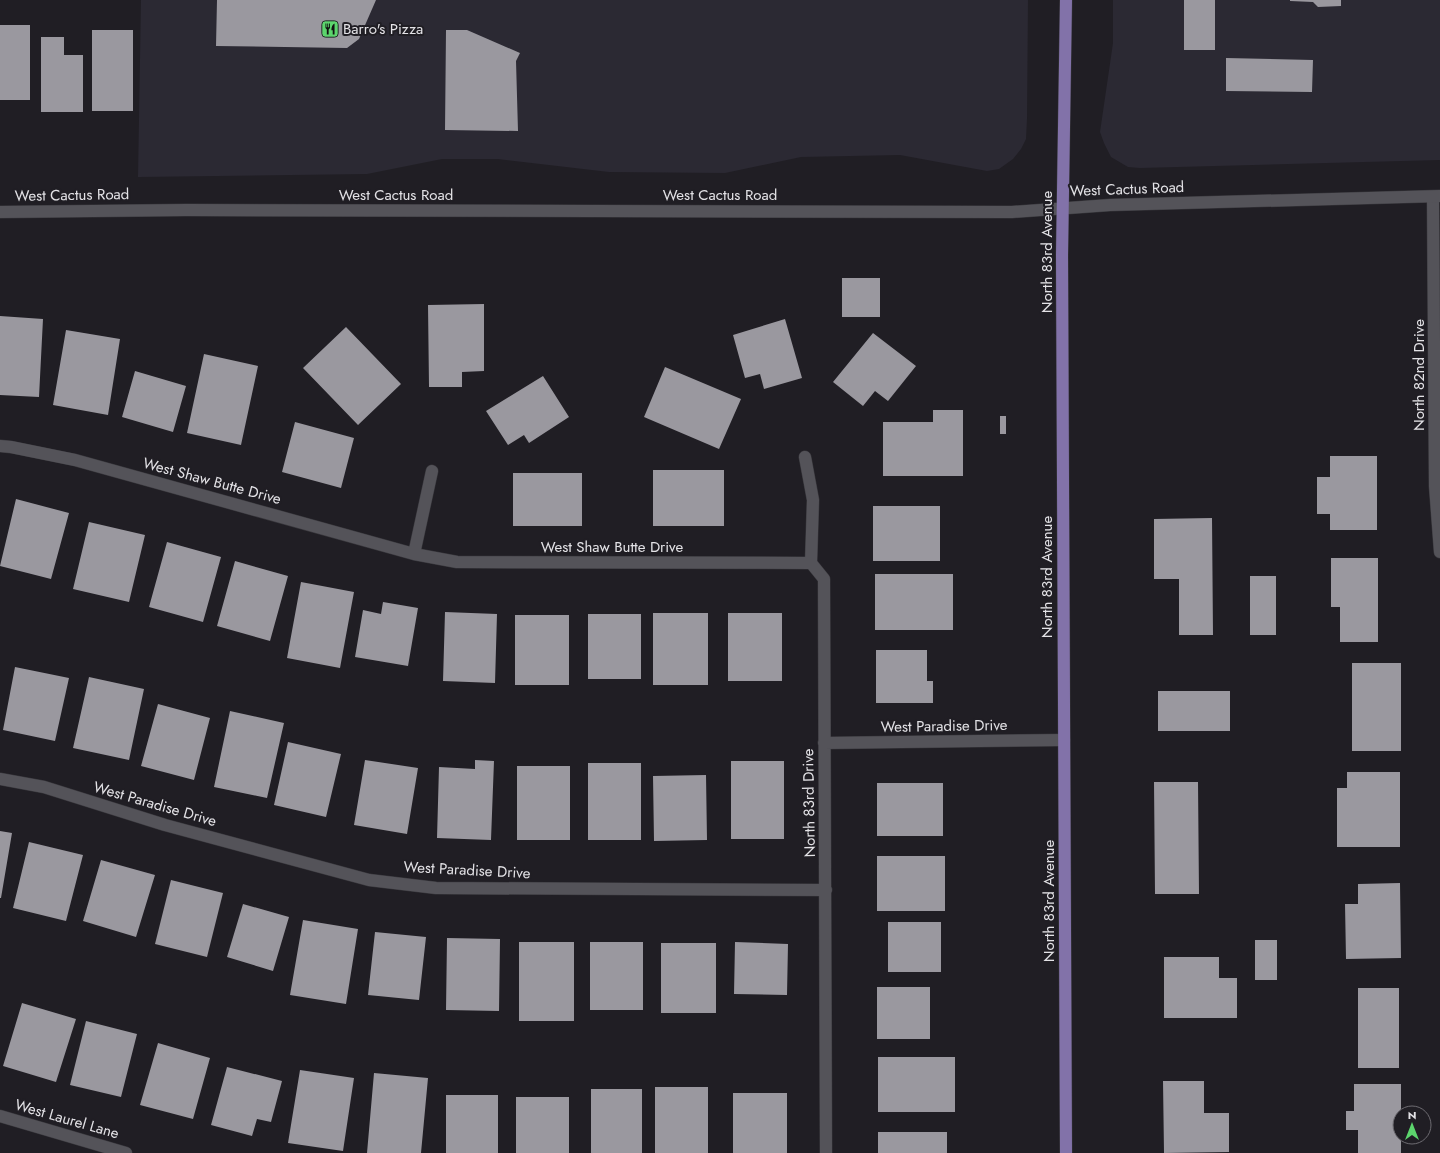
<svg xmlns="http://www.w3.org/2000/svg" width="1440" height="1153" viewBox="0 0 1440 1153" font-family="Jost,sans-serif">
  <rect width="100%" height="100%" fill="#201e24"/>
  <path fill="#2b2933" d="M141 0H1028L1027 119 1026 139 1021 149 1013 159 999 169 987 171 900 155 801 157 725 173 609 172 498 159H442L367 174 138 177Z
    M1113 0H1440V160L1140 168 1128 167 1111 157 1104 143 1100 132 1113 43Z"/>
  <path fill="#9a989f" d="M217 0H376L359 39 347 48 216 46Z
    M1184 0H1215V50H1184Z
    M1290 0H1341V6L1318 7 1313 2 1290 1Z
    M0 25H30V100H0Z
    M92 30H133V111H92Z
    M446 30H467L520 53 516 61 518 131 445 130Z
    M41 37H64V55H83V112H41Z
    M1226 58 1313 60 1312 92 1226 91Z
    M842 278H880V317H842Z
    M484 304V371L462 372V387H429L428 305Z
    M0 316 43 319 39 397 0 395Z
    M785 319 802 378 764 389 760 374 745 378 733 335Z
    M346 327 401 384 358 425 303 368Z
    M66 330 120 339 108 415 53 405Z
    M873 333 916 366 888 401 875 391 863 406 833 382Z
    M204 354 258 366 241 445 187 433Z
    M665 367 741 399 719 449 644 417Z
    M135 371 186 386 173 432 122 417Z
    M543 376 569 417 529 443 524 435 508 445 486 411Z
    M933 410H963V476H883V422H933Z
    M1000 416H1006V434H1000Z
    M295 422 354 438 341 488 282 472Z
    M1330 456H1377V530H1330V514H1317V477H1330Z
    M653 470H724V526H653Z
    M513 473H582V526H513Z
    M16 499 69 513 51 579 0 566Z
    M873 506H940V561H873Z
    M1212 518 1213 635H1179V579H1154V519Z
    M89 522 145 535 129 602 73 589Z
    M167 542 221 557 203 622 149 607Z
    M1331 558H1378V642H1340V607H1331Z
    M235 561 288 576 270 641 217 626Z
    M875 574H953V630H875Z
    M1250 576H1276V635H1250Z
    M301 582 354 592 340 668 287 658Z
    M383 602 418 608 408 666 355 657 363 610 381 614Z
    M445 612 497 614 495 683 443 681Z
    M653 613H708V685H653Z
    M728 613H782V681H728Z
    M588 614H641V679H588Z
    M515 615H569V685H515Z
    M876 650H927V681H933V703H876Z
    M1352 663H1401V751H1352Z
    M15 667 69 678 55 741 3 730Z
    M89 677 144 689 129 760 73 748Z
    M1158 691H1230V731H1158Z
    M158 704 210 718 194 780 141 766Z
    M230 711 284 723 267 798 214 787Z
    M288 742 341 754 326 817 274 805Z
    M365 760 418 768 407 834 354 825Z
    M475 760 494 761 491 840 437 838 439 767 475 769Z
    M731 761H784V839H731Z
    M588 763H641V840H588Z
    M517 766H570V840H517Z
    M1347 772H1400V847H1337V788H1347Z
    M706 775 707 840 654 841 653 776Z
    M1154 782H1198L1199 894H1155Z
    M877 783H943V836H877Z
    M0 831 12 833 1 898H0Z
    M29 842 83 855 66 921 13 908Z
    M877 856H945V911H877Z
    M101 860 155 875 136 937 83 921Z
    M171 880 223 893 207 957 155 944Z
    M1400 883 1401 958 1346 959 1345 904H1358V884Z
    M243 904 289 917 273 971 227 957Z
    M303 920 358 929 346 1004 290 995Z
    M888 922H941V972H888Z
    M375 932 426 937 419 1000 368 995Z
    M447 938 500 939 499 1011 446 1010Z
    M1255 940H1277V980H1255Z
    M519 942H574V1021H519Z
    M590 942H643V1010H590Z
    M735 942 788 944 787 995 734 994Z
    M661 943H716V1013H661Z
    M1164 957H1219V978H1237V1018H1164Z
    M877 987H930V1039H877Z
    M1358 988H1399V1068H1358Z
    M22 1003 76 1019 56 1082 3 1066Z
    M86 1021 137 1034 121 1097 70 1085Z
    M158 1043 210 1058 193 1119 140 1105Z
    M878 1057H955V1112H878Z
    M227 1067 282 1081 271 1122 257 1119 252 1136 211 1125Z
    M300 1070 354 1078 343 1151 288 1143Z
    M374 1073 428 1078 421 1153H367Z
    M1163 1081H1204V1113H1229V1152L1164 1153Z
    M1354 1084H1401V1153H1358V1130H1346V1111H1354Z
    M655 1087H708V1153H655Z
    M591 1089H642V1153H591Z
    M733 1093H787V1153H733Z
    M446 1095H498V1153H446Z
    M516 1097H569V1153H516Z
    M878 1132H947V1153H878Z"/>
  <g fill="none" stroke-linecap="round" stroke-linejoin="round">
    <defs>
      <path id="street" d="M1433 197 1435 486 1440 552
        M0 446 11 447 75 460 414 554 457 562 811 563
        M805 457 813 500 811 563 824 579 826 1153
        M414 554 432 471
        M824 743 1064 740
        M0 779 44 787 165 825 369 880 436 888 826 890
        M0 1116 126 1153"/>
      <path id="secondary" d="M0 212 186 210 1012 212 1110 205 1440 196"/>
      <path id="primary" d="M1066 1153 1062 255 1066 0"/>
    </defs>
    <use href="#street" stroke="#39383d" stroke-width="13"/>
    <use href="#secondary" stroke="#39383d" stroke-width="13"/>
    <use href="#primary" stroke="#39383d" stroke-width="13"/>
    <use href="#street" stroke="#545359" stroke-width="12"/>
    <use href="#secondary" stroke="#545359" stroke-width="12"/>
    <use href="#primary" stroke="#8272a9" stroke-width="12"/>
  </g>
  <defs>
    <symbol id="restaurant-square" viewBox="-11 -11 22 22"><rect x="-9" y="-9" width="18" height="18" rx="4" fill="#5cd56d" stroke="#201e24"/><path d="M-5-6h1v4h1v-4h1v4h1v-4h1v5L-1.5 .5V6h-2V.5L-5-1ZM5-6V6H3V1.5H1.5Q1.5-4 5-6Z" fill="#111"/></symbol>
  </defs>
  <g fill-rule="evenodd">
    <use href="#restaurant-square" x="320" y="19" width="20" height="20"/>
  </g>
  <g text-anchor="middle" stroke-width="4" stroke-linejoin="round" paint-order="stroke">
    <g font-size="15" fill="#e3e2e6" stroke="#201e24" text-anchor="start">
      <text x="343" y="34">Barro's Pizza</text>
    </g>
    <g font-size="15" fill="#e3e2e6" stroke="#201e24">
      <text transform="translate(1127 189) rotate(-2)" y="5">West Cactus Road</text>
      <text transform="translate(72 195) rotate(-1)" y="5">West Cactus Road</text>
      <text x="396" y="200">West Cactus Road</text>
      <text x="720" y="200">West Cactus Road</text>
      <text transform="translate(1047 252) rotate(-90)" y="5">North 83rd Avenue</text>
      <text transform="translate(1419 375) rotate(-90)" y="5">North 82nd Drive</text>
      <text transform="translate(212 481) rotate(15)" y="5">West Shaw Butte Drive</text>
      <text x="612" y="552">West Shaw Butte Drive</text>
      <text transform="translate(1047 577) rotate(-90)" y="5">North 83rd Avenue</text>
      <text transform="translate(944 726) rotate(-1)" y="5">West Paradise Drive</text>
      <text transform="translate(809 803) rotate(-91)" y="5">North 83rd Drive</text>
      <text transform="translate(155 804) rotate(16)" y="5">West Paradise Drive</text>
      <text transform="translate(467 870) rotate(3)" y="5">West Paradise Drive</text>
      <text transform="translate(1049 901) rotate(-90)" y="5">North 83rd Avenue</text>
      <text transform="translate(67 1119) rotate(16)" y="5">West Laurel Lane</text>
    </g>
  </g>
  <g transform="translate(1412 1125)"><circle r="19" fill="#201e24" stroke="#6e6c72"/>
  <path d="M0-3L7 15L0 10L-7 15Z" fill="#5cd56d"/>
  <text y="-6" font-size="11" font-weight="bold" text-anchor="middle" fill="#e3e2e6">N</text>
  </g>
</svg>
